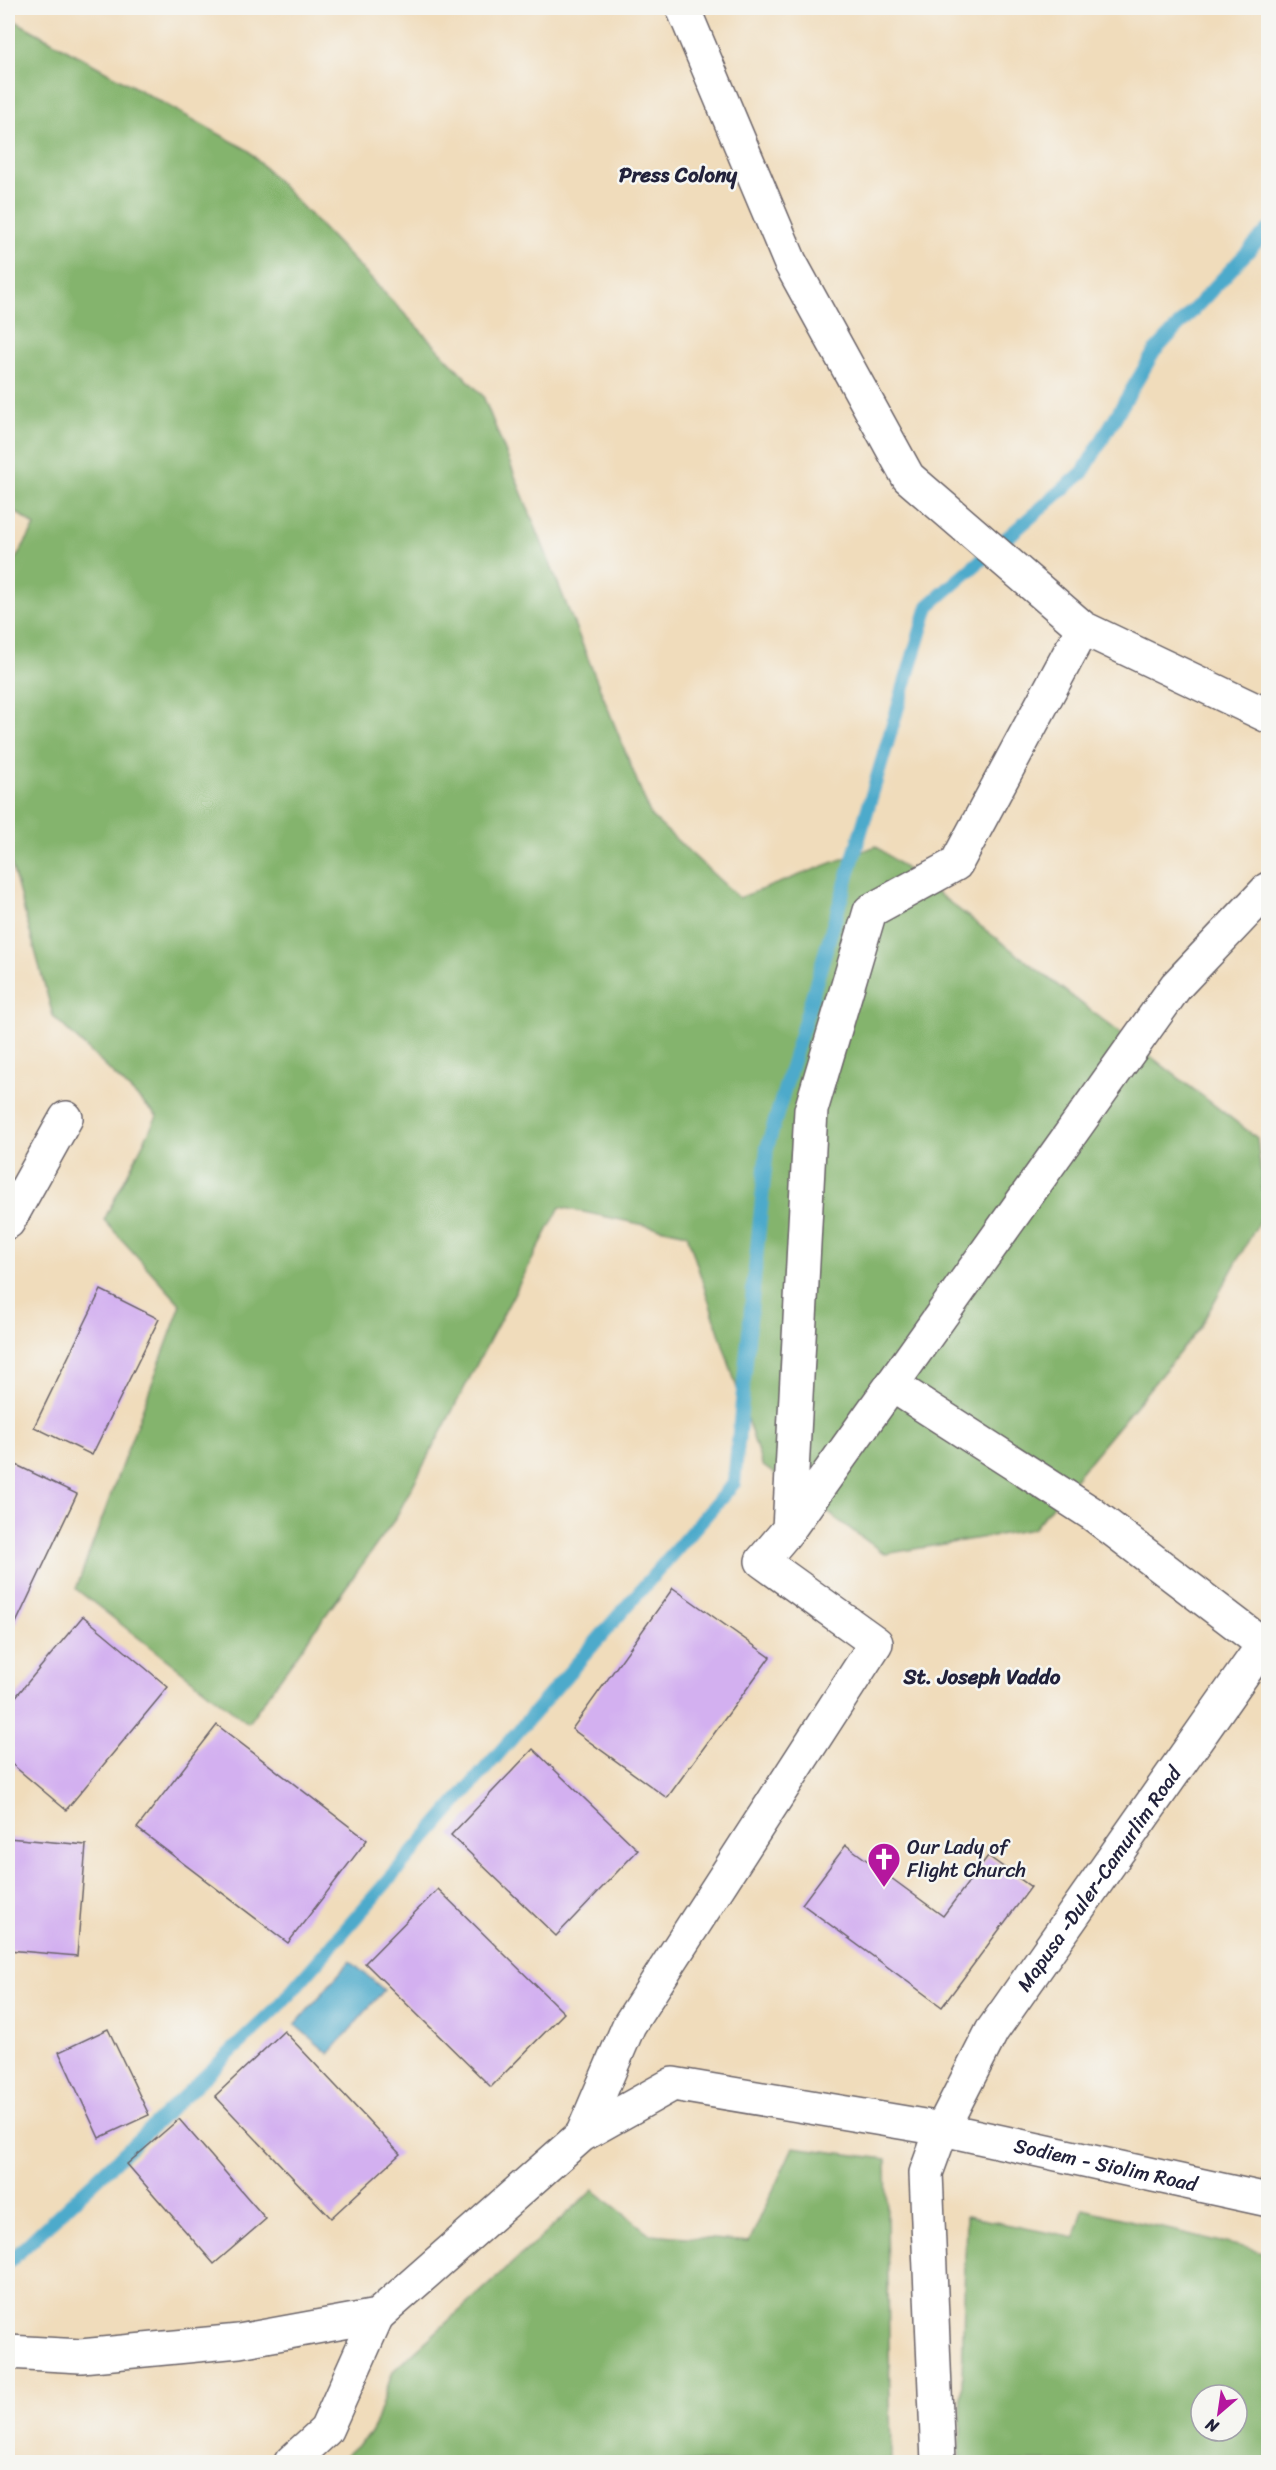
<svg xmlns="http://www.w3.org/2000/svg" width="1276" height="2470" viewBox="0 0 1276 2470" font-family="Sriracha,sans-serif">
  <rect width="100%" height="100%" fill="#f6f6f2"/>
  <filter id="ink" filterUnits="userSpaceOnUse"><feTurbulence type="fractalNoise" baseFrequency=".0167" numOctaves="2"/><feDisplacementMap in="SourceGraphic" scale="12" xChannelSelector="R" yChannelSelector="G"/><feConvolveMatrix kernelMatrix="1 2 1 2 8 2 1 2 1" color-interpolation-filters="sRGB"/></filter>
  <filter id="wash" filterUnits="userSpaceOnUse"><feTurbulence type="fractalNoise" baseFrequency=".008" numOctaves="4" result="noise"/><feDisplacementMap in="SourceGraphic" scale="24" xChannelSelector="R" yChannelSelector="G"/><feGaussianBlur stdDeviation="1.35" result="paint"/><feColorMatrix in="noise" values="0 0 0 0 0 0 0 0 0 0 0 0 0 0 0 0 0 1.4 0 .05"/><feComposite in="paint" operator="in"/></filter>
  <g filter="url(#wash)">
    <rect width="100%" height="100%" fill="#f0dcbb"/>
    <path fill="#84b46d" stroke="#536b54" stroke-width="1.5" fill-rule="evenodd" d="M8 17 248 150 483 396 651 816 739 898 876 846 1257 1138 1265 1211 1199 1329 1033 1529 885 1554 762 1465 687 1234 560 1207 395 1519 248 1723 76 1589 181 1305 104 1220 157 1116 53 1016 10 859 8 856V572L35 526 8 506Z
      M793 2147 886 2159 891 2462H339L372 2432 393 2371 593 2190 650 2234 749 2242Z
      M1083 2209 1268 2253V2462H960L966 2216 1075 2238ZM1201 2395H1237V2431H1201Z"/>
    <path fill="#4daacb" stroke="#386683" stroke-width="1.5" d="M350 1961 384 1990 329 2054 295 2025Z"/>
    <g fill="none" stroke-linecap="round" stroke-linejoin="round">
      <path stroke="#4daacb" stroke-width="14" d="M8 2263 278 2007 734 1483 767 1148 928 606 1083 472 1154 352 1268 230"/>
    </g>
    <g id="blocks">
      <path fill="#d3b0f0" d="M101 1290 159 1319 92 1455 34 1427Z
        M8 1461 77 1494 16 1623 8 1619Z
        M673 1588 770 1657 667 1798 572 1729Z
        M83 1616 168 1687 66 1810 8 1761V1706Z
        M217 1725 367 1840 288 1943 137 1828Z
        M533 1749 638 1850 556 1936 451 1835Z
        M8 1838 86 1845 77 1956 8 1950Z
        M846 1845 943 1916 988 1856 1031 1887 942 2007 802 1904Z
        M438 1889 564 2013 491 2087 365 1963Z
        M108 2029 149 2115 99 2138 59 2052Z
        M284 2031 400 2154 331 2218 215 2096Z
        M179 2119 266 2219 214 2264 127 2164Z"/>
    </g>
  </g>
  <g filter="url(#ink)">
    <use href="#blocks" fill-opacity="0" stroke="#6a6368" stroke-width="1.5"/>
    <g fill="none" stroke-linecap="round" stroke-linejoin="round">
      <defs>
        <path id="street" d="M683 8 790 262 908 477 1083 628 1268 716
          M8 1222 66 1118
          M892 1385 1091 1513 1264 1645
          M789 1529 811 1110 870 911 956 864 1083 628
          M582 2135 629 2025 876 1643 762 1561 789 1529 1176 986 1268 889
          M291 2462 326 2430 377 2316"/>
        <g id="secondary">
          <path id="s1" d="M8 2352 81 2356 239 2341 377 2316 582 2135 673 2084 942 2129 1268 2200"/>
          <path id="s2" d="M938 2462 926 2173 942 2129 992 2031 1268 1638"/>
        </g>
      </defs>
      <use href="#street" stroke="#6a6368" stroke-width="36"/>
      <use href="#secondary" stroke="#6a6368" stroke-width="36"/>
      <use href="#street" stroke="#fff" stroke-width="33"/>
      <use href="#secondary" stroke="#fff" stroke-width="33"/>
    </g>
  </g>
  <defs>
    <symbol id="church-pin" viewBox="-11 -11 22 30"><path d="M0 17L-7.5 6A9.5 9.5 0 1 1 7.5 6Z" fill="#b5179e" stroke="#f6f6f2"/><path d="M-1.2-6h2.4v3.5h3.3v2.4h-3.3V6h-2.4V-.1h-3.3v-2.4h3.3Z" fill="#fff"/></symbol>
  </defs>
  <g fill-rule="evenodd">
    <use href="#church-pin" x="865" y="1840" width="38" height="52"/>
  </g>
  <g text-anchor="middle" stroke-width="5" stroke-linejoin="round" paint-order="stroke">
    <g font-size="20" fill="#22223b" stroke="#f6f6f2" text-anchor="start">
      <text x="907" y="1854">Our Lady of<tspan x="907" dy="23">Flight Church</tspan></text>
    </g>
    <g font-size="20" fill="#22223b" stroke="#f6f6f2">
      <text dy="7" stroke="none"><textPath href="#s2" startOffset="632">Mapusa -Duler-Camurlim Road</textPath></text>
      <text dy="7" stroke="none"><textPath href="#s1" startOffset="1190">Sodiem - Siolim Road</textPath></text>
    </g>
    <g font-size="21" font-weight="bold" fill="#22223b" stroke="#f6f6f2">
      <text x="678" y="182">Press Colony</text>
      <text x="982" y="1684">St. Joseph Vaddo</text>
    </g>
  </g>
  <rect width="1276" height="2470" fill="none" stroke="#f6f6f2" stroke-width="30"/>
  <g transform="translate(1219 2413) rotate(209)"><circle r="28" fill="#f6f6f2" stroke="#a1a1a9" stroke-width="1.5"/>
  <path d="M0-4.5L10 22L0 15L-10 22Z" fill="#b5179e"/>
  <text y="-9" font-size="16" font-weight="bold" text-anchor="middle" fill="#22223b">N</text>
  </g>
</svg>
